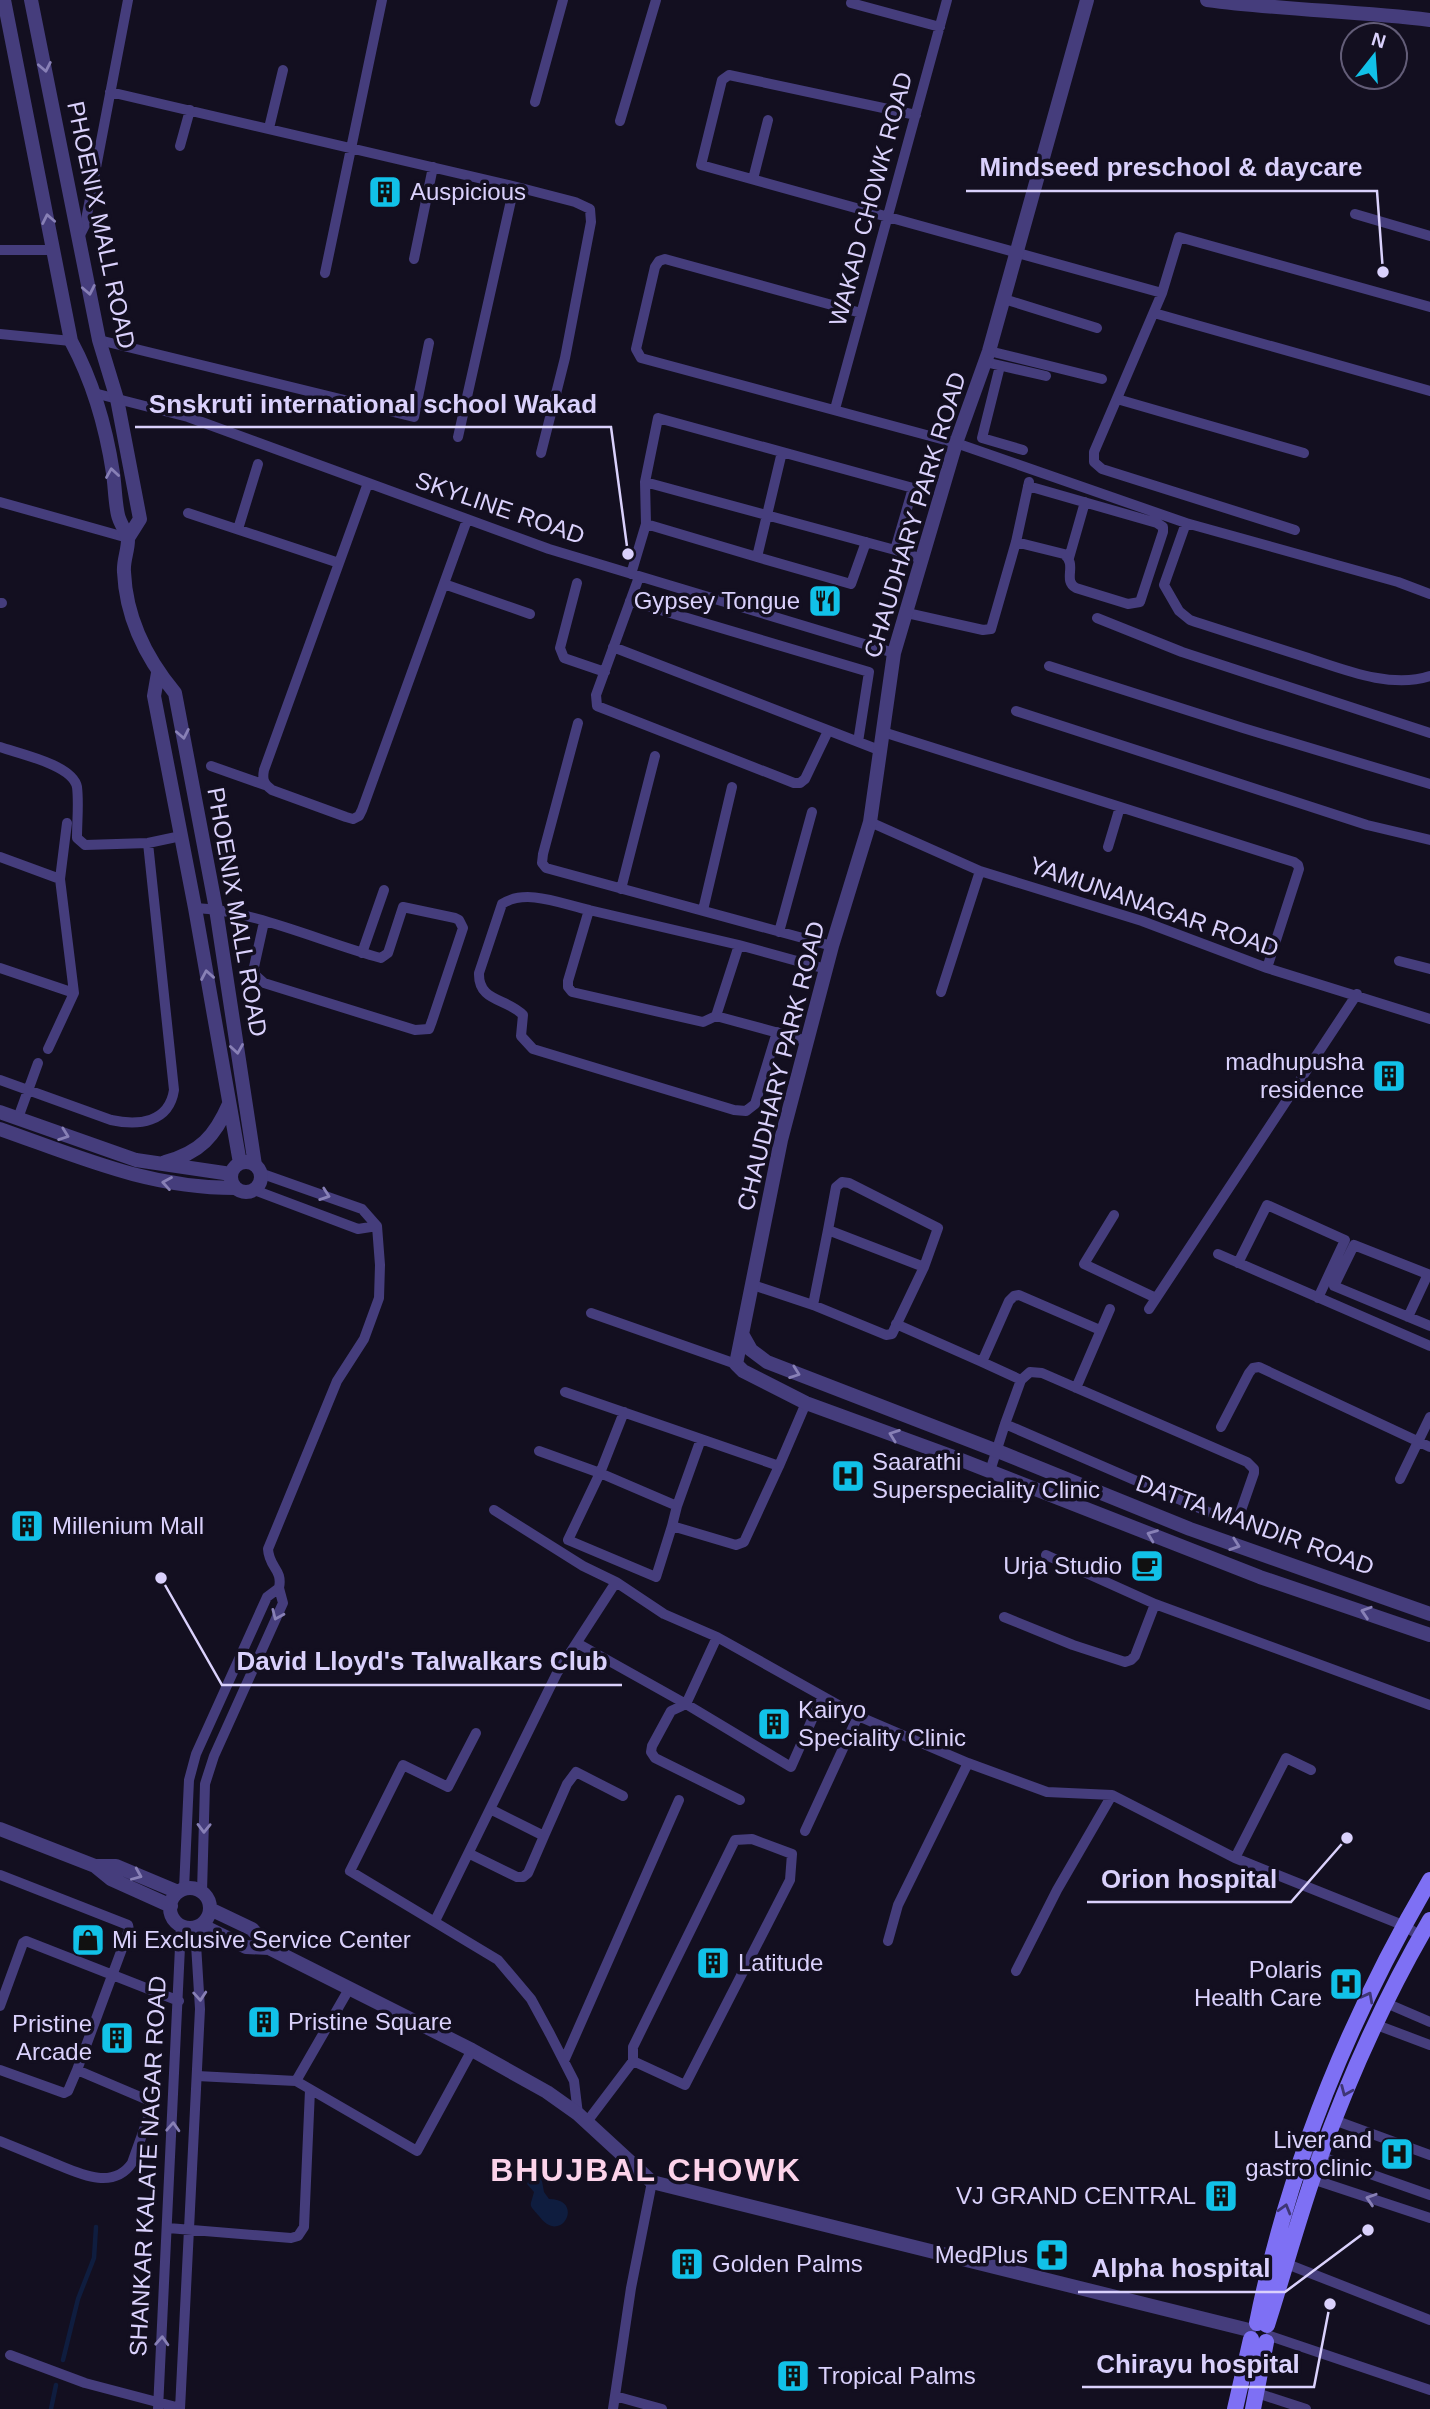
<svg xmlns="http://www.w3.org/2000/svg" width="1430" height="2409" viewBox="0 0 1430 2409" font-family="Arial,sans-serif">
  <rect width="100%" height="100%" fill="#130f20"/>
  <path fill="#0f1d3f" d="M536 2174 541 2176 544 2192 549 2199C586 2199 561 2247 539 2216 528 2203 530 2208 534 2192L527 2184 531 2175Z"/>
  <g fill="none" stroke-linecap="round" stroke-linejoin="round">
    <path stroke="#0f1d3f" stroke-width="4.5" d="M63 2360 78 2299 94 2258 96 2227
      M51 2409 56 2385"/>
    <path stroke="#453d7c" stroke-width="10" d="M851 3 940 27
      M110 92 517 187 575 202 590 209 591 222 565 358 541 453
      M535 102 563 0
      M916 115 729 75 722 80 701 165 1162 293
      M620 121 656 0
      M269 128 283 70
      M180 146 190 110
      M753 179 768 120
      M1355 214 1430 236
      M79 237 85 225 128 0
      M0 250H53
      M414 259 433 167
      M325 273 382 0
      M1004 299 1097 328
      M861 313 665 259 659 261 655 267 636 349 641 358 956 443 1186 523 1398 582 1430 594
      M1154 313 1430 391
      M0 334 71 341
      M99 340 414 417 429 343
      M989 351 1102 379
      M985 362 1046 376
      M1000 366 982 438 1023 450
      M94 393 188 417 549 549 894 653
      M1117 399 1304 453
      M835 409 947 0
      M458 437 514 187
      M782 452 757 557 851 584 866 542
      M368 483 264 770C262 780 264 784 272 790L346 817 353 819 359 816 362 810 467 520
      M0 502 128 538
      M188 513 339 563
      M1186 523 1164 585 1179 611 1190 620C1226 632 1262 643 1299 655 1338 667 1389 690 1430 676
      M646 524 757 557
      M238 529 258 464
      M1295 530 1102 469 1094 462V452L1162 293 1179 237 1430 307
      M1016 542 1064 554C1078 565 1062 580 1076 588L1128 604 1140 602 1163 532V527L1157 523 1028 486
      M895 550 922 559
      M1069 558 1085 502
      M631 574 646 524 645 482 658 418 913 488 895 550 645 482
      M639 577 596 695 597 706 794 783H800L805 779 828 731
      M577 583 560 648 564 658 605 672
      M444 584 530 614
      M630 601 869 672 858 742
      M0 603H2
      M907 613 983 630 991 629 1016 542 1029 482
      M1097 618 1182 652 1430 733
      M613 647 879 750
      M1049 666 1243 728 1430 784
      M1016 711 1367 825 1430 840
      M578 723 543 854 542 863 546 868 832 946
      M883 732 1294 862 1298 865 1299 869 1267 968
      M0 747C20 754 73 765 77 787 79 803 77 821 77 838L85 845 148 843 181 836
      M211 766 265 785
      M870 822 980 871 1142 921 1267 968 1430 1019
      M1108 847 1120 807
      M0 857 60 879
      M621 889 655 756
      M195 908C253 910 324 943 381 958L388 953 403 907 455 918 459 920 463 928 432 1021 429 1029 415 1030 264 983 255 975 254 967 264 922
      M589 910C562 904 526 888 502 904L479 973C478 1002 507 998 523 1015L521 1036 533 1049 734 1110 746 1111 755 1104 777 1032
      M703 910 732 787
      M779 932 812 812
      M362 953 384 890
      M1399 961 1430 969
      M0 968 74 993
      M941 992 980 871
      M716 1016 739 945
      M808 1041 716 1016 703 1022 572 992 568 987V981L589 910 739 945 826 969
      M48 1049 74 993 60 879 67 823
      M0 1080 111 1120C138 1126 169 1123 174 1090L148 843
      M18 1118 38 1063
      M254 1190 358 1229 377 1226 362 1209 260 1173
      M1114 1215 1084 1264 1156 1298
      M1218 1254 1430 1346
      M1238 1263 1267 1205 1345 1240 1318 1298
      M1430 1275 1354 1245 1334 1286 1430 1326
      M753 1285 813 1305 886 1335 892 1334 924 1267 828 1230 836 1187 842 1182 849 1183 938 1228 924 1267
      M813 1305 828 1230
      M1149 1309 1357 994
      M591 1313 736 1364
      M1408 1317 1428 1274
      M896 1324 982 1362 1009 1301 1014 1296 1019 1295 1100 1330
      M982 1362 1021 1380 1030 1372 1042 1373 1247 1462 1254 1469V1473L1239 1516 1236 1520 1229 1521 1005 1424 1021 1380
      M1076 1388 1110 1309
      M565 1392 779 1466 806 1403
      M1221 1427 1249 1373 1253 1368 1259 1367 1430 1447
      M701 1439 677 1506 672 1526 736 1545 744 1542 779 1466
      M539 1451 600 1473 624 1412
      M990 1471 1005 1424
      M1400 1479 1430 1417
      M494 1510 583 1566 616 1582 664 1614 717 1637 858 1716 968 1763 1047 1792 1112 1795 1235 1858 1405 1926 1420 1936
      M672 1526 656 1577 568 1540 600 1473 677 1506
      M1046 1555 1155 1604 1430 1705
      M279 1588C283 1569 269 1568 268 1549L337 1381 364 1339 379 1298 380 1265 377 1226
      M1004 1617 1073 1645 1125 1662 1131 1660 1135 1656 1155 1604
      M577 1643 686 1704 717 1637
      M476 1733 448 1787 403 1765 350 1871 498 1960 531 1999 550 2034 574 2081 578 2114
      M740 1800 655 1758 651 1752 652 1746 671 1711 686 1704 791 1767 822 1697
      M805 1831 858 1716
      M544 1836 567 1784 576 1772 623 1796
      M470 1854 517 1877H523L528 1873 544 1836 492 1810
      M1235 1858 1286 1758 1311 1770
      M0 1875 128 1925 129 1930 77 2070 150 2101 153 2104 132 2163C112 2192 76 2172 51 2162 34 2155 17 2148 0 2141
      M184 1889 189 1780 196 1754 267 1597 279 1588 283 1603 214 1756 205 1784 202 1892
      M435 1921 557 1673 616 1582
      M888 1941 898 1905 968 1763
      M1016 1971 1057 1890 1112 1795
      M1386 2003 1430 2022
      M0 2006 23 1943 26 1941 179 2001
      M1374 2024 1430 2045
      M564 2061 679 1800
      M0 2070 64 2093 68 2091 77 2070
      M197 2076 296 2081 349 1989
      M296 2081 417 2151 472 2050
      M1334 2120 1430 2155
      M586 2123 633 2061 685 2085 790 1880 792 1854 752 1839 735 1840 633 2047V2061
      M1302 2150 1430 2195
      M1306 2177 1430 2218
      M168 2228 291 2238 298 2236 304 2227 310 2090
      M1287 2264 1430 2320
      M1270 2336 1430 2390
      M10 2355 85 2383 180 2408
      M1257 2393 1306 2409
      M615 2396 662 2409
      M158 2409 181 1926
      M180 2409 200 2009 195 1928
      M613 2409 631 2288 652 2182"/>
    <path stroke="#453d7c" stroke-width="14" d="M4 0 71 341C93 382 106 427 113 473 115 487 115 502 118 515 120 524 127 532 128 540 128 551 123 561 124 572 126 618 146 658 175 693L216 909 255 1165
      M31 0 99 340 117 399 140 519 128 538
      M1087 0 989 351 956 443 894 653 870 822 832 946 781 1140 736 1364 743 1371 806 1403 951 1456 1260 1577 1430 1635
      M1207 0C1281 10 1356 11 1430 20
      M158 673 154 696 195 908 240 1163
      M0 1112 136 1160 231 1174
      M0 1129C80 1157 148 1188 235 1188
      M165 1162C200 1153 215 1136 229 1104
      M231 1177a15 15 0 1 1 30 0a15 15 0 1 1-30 0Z
      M742 1334 751 1350 767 1362 1005 1454 1190 1529 1430 1614
      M0 1829 95 1866 111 1879 171 1906
      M95 1866H116L178 1892
      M170 1908a20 20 0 1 1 40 0a20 20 0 1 1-40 0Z
      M210 1909 252 1929 269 1948 472 2050 547 2092 578 2114 652 2182 1249 2330
      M201 1925 246 1947 269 1948"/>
    <path stroke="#7e70f4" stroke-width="16" d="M1257 2323C1289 2164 1348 2020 1430 1880
      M1267 2325C1285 2269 1300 2212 1320 2157 1350 2075 1386 1995 1430 1920
      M1235 2409 1251 2339
      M1253 2409 1266 2342"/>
  </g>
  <defs><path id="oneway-chevron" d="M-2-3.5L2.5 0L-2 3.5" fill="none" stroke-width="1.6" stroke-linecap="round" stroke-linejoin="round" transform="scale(1.75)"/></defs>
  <g stroke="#8880b6">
    <use href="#oneway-chevron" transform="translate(45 67) rotate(79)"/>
    <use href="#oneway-chevron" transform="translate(48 219) rotate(-101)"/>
    <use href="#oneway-chevron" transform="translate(89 290) rotate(79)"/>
    <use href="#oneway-chevron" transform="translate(112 473) rotate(-99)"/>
    <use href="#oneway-chevron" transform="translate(183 734) rotate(79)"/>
    <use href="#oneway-chevron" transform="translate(207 975) rotate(-100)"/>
    <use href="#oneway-chevron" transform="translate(237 1049) rotate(81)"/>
    <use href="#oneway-chevron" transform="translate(64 1135) rotate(20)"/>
    <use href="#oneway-chevron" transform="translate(167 1183) rotate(-170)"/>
    <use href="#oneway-chevron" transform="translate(325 1195) rotate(19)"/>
    <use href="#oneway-chevron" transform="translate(795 1373) rotate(20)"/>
    <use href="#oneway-chevron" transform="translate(894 1435) rotate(-160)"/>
    <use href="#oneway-chevron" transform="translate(1152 1535) rotate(-158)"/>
    <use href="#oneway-chevron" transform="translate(1235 1545) rotate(19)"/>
    <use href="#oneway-chevron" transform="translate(1366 1612) rotate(-162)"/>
    <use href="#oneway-chevron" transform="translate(277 1615) rotate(114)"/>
    <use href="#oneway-chevron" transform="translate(204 1828) rotate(91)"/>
    <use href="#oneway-chevron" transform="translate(137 1875) rotate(23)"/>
    <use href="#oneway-chevron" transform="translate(200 1996) rotate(86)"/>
    <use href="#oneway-chevron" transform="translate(173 2127) rotate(-87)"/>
    <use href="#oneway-chevron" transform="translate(1371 2199) rotate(-162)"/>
    <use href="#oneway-chevron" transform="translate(162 2341) rotate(-87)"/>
  </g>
  <g stroke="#3e3675">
    <use href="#oneway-chevron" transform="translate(1368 1997) rotate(-62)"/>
    <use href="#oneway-chevron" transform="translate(1346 2091) rotate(113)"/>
    <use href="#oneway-chevron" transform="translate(1285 2209) rotate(-74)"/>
  </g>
  <defs>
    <symbol id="building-square" viewBox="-11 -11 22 22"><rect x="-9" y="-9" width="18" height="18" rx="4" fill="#11c1e8" stroke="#130f20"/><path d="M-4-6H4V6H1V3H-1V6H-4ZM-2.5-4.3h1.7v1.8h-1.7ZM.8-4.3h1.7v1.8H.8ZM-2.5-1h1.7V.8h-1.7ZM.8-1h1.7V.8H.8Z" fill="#111"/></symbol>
    <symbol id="restaurant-square" viewBox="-11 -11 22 22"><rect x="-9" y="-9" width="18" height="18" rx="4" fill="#11c1e8" stroke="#130f20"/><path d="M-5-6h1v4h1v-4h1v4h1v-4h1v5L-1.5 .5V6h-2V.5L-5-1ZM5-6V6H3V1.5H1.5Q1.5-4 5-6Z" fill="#111"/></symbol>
    <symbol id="hospital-square" viewBox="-11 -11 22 22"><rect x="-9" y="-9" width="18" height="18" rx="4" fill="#11c1e8" stroke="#130f20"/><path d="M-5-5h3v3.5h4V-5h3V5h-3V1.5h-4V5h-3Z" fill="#111"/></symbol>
    <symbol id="cafe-square" viewBox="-11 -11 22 22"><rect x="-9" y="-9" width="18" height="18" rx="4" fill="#11c1e8" stroke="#130f20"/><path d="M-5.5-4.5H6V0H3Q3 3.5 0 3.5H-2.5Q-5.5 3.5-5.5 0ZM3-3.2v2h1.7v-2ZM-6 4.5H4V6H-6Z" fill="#111"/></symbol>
    <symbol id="shop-square" viewBox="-11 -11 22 22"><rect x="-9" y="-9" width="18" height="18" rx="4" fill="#11c1e8" stroke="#130f20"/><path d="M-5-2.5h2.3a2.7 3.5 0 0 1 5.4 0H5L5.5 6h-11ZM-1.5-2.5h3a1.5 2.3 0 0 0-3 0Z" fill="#111"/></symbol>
    <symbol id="pharmacy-square" viewBox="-11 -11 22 22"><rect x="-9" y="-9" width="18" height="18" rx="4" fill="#11c1e8" stroke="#130f20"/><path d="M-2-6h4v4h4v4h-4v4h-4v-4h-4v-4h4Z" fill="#111"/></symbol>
  </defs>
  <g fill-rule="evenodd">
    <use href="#building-square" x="366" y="173" width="38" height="38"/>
    <use href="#restaurant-square" x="806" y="582" width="38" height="38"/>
    <use href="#building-square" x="1370" y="1057" width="38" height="38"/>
    <use href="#hospital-square" x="829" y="1457" width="38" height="38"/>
    <use href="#building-square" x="8" y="1507" width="38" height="38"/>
    <use href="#cafe-square" x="1128" y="1547" width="38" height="38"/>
    <use href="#building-square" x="755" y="1705" width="38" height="38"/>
    <use href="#shop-square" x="69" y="1921" width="38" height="38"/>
    <use href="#building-square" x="694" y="1944" width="38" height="38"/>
    <use href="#hospital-square" x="1327" y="1965" width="38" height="38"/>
    <use href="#building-square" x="245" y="2003" width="38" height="38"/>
    <use href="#building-square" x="98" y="2019" width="38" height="38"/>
    <use href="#hospital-square" x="1378" y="2135" width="38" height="38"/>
    <use href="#building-square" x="1202" y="2177" width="38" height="38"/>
    <use href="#pharmacy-square" x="1033" y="2236" width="38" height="38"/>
    <use href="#building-square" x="668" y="2245" width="38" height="38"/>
    <use href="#building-square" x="774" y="2357" width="38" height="38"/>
  </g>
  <g text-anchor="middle" stroke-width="7" stroke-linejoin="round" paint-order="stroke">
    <g font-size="24" fill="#dad1fc" stroke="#130f20" text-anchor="start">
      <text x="410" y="200">Auspicious</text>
      <text x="800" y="609" text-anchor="end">Gypsey Tongue</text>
      <text x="1364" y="1070" text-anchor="end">madhupusha<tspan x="1364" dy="28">residence</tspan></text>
      <text x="872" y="1470">Saarathi<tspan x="872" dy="28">Superspeciality Clinic</tspan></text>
      <text x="52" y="1534">Millenium Mall</text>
      <text x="1122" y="1574" text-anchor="end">Urja Studio</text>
      <text x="798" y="1718">Kairyo<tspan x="798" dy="28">Speciality Clinic</tspan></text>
      <text x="112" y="1948">Mi Exclusive Service Center</text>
      <text x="738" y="1971">Latitude</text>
      <text x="1322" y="1978" text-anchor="end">Polaris<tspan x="1322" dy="28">Health Care</tspan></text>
      <text x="288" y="2030">Pristine Square</text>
      <text x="92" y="2032" text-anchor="end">Pristine<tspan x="92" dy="28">Arcade</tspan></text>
      <text x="1372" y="2148" text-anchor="end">Liver and<tspan x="1372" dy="28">gastro clinic</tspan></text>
      <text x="1196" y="2204" text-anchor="end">VJ GRAND CENTRAL</text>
      <text x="1028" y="2263" text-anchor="end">MedPlus</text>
      <text x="712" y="2272">Golden Palms</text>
      <text x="818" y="2384">Tropical Palms</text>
    </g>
    <g font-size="24" fill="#dad1fc" stroke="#130f20">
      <text transform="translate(871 199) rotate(-75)" y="8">WAKAD CHOWK ROAD</text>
      <text transform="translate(101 225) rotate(78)" y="8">PHOENIX MALL ROAD</text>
      <text transform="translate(500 508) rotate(19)" y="8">SKYLINE ROAD</text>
      <text transform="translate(915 515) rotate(-73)" y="8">CHAUDHARY PARK ROAD</text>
      <text transform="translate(1154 907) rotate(19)" y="8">YAMUNANAGAR ROAD</text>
      <text transform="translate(237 912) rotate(80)" y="8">PHOENIX MALL ROAD</text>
      <text transform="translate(781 1066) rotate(-76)" y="8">CHAUDHARY PARK ROAD</text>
      <text transform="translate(1255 1525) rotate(20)" y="8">DATTA MANDIR ROAD</text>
      <text transform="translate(148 2166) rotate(-87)" y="8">SHANKAR KALATE NAGAR ROAD</text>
    </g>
    <g font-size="32" font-weight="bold" letter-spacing="2" fill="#fcd3ea" stroke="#130f20">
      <text x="646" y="2181">BHUJBAL CHOWK</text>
    </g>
  </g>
  <path fill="none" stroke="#dad1fc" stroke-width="2.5" d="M1383 272L1377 191H966M628 554L611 427H135M161 1578L222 1685H622M1347 1838L1291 1902H1087M1368 2230L1285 2292H1078M1330 2304L1314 2387H1082"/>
  <g fill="#dad1fc" stroke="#130f20" stroke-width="2.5">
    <circle cx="1383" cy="272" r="7"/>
    <circle cx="628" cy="554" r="7"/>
    <circle cx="161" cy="1578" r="7"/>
    <circle cx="1347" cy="1838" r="7"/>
    <circle cx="1368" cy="2230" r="7"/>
    <circle cx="1330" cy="2304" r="7"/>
  </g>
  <g font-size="26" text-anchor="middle" font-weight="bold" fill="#dad1fc" stroke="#130f20" stroke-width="7" stroke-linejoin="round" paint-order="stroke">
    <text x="1171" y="176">Mindseed preschool &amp; daycare</text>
    <text x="373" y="413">Snskruti international school Wakad</text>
    <text x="422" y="1670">David Lloyd's Talwalkars Club</text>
    <text x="1189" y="1888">Orion hospital</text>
    <text x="1181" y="2277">Alpha hospital</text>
    <text x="1198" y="2373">Chirayu hospital</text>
  </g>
  <g transform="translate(1374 56) rotate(17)"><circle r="33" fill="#130f20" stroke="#635d78" stroke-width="2"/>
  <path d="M0-5L12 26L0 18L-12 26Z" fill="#11c1e8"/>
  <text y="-10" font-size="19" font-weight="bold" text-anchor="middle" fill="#dad1fc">N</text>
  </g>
</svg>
